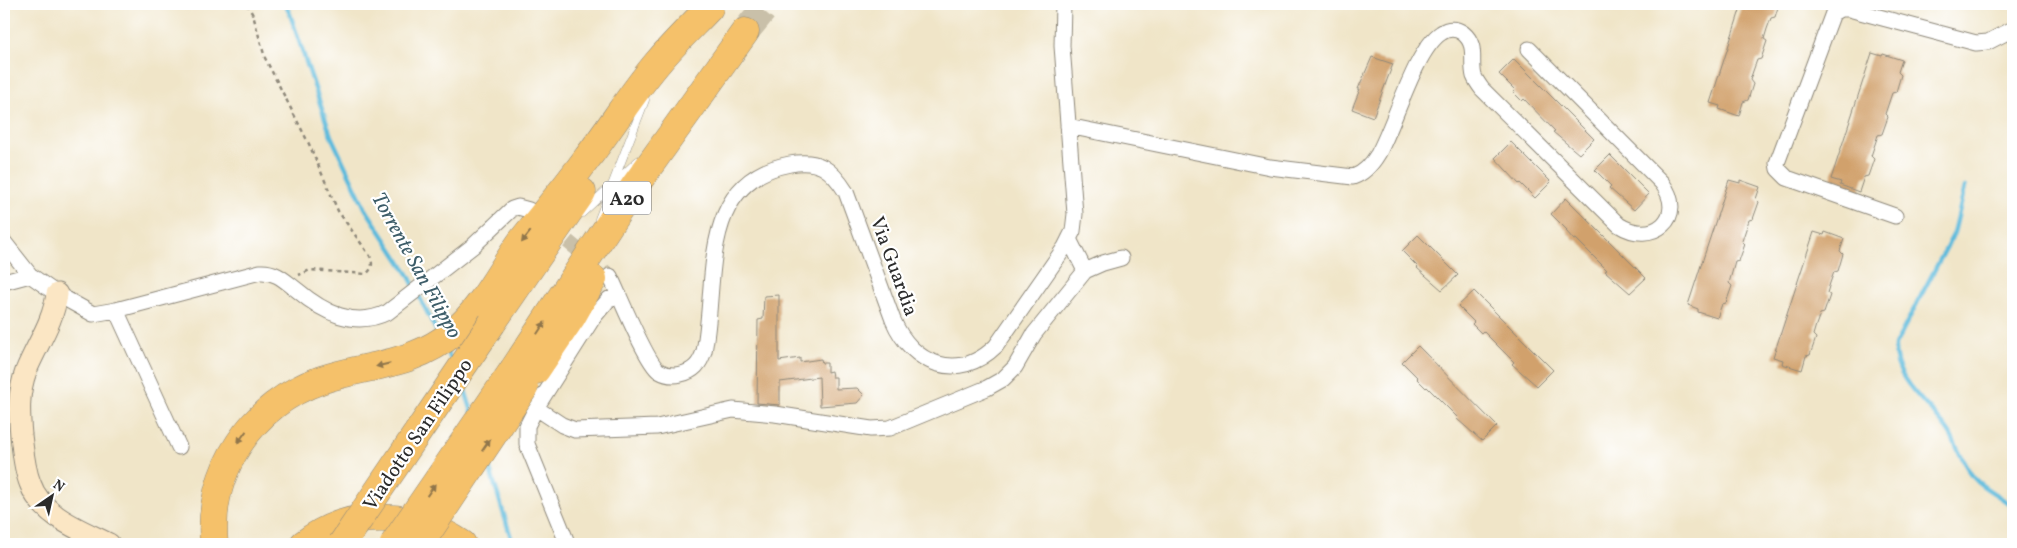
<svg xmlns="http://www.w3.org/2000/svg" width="2017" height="548" viewBox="0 0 2017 548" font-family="Vollkorn,serif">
  <rect width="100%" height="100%" fill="#fff"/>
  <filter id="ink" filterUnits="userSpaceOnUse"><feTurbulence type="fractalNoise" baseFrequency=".02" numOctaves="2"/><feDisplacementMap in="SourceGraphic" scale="10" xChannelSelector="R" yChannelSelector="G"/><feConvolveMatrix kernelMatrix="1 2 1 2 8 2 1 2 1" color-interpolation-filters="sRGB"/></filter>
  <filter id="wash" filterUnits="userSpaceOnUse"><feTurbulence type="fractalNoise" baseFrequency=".0096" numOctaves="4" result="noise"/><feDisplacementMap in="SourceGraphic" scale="20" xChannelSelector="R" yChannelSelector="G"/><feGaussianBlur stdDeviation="1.12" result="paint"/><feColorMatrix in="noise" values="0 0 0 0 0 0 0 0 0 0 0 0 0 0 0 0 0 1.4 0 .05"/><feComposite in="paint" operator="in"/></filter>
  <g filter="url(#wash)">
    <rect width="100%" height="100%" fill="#f0e5c8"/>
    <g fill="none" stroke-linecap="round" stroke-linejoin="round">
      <path stroke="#5ebbdc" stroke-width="4.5" d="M285 4 290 14 331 136 365 208 408 274 437 332
        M1965 187 1954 233 1895 345C1893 383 1932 405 1950 434 1958 448 1964 466 1974 478 1984 490 2006 498 2013 508
        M445 348 453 363
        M463 384 472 412
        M487 460 513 544"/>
    </g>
    <g id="blocks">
      <path fill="#d1a16c" d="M1742 4H1779L1775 17 1771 18 1767 29 1764 39 1767 41 1761 59 1757 60 1753 71 1750 80 1753 84 1748 100 1743 102 1739 116 1719 109 1720 106 1710 103Z
        M1872 53 1882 56 1883 54 1902 60 1898 72 1901 75 1896 92 1892 93 1885 114 1888 117 1882 134 1878 135 1871 156 1874 159 1868 176 1864 177 1859 192 1840 185 1841 182 1831 179Z
        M1372 57 1393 64 1373 117 1352 109 1360 89H1358Z
        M1514 59 1594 139 1579 154 1553 132 1555 131 1524 99 1522 101 1513 92 1515 90 1499 74Z
        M1511 142 1551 182 1535 198 1520 183 1519 184 1495 158Z
        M1610 155 1649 194 1634 210 1609 188 1611 186 1595 170Z
        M1729 180 1740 183V180L1760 187 1756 199 1759 202 1753 219 1749 220 1742 241 1745 244 1739 261 1735 262 1729 283 1732 286 1726 303 1722 304 1717 318 1698 312V309L1688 305Z
        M1566 198 1646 278 1630 293 1605 271 1607 270 1576 239 1574 240 1566 231 1567 230 1551 214Z
        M1814 232 1824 235 1825 232 1844 239 1840 251 1843 254 1838 271 1834 272 1830 283 1827 293 1830 295 1824 313 1820 314 1816 325 1813 335 1816 338 1810 355 1806 356 1802 370 1782 364 1783 360 1773 357Z
        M1418 235 1458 275 1442 290 1417 268 1418 267 1402 251Z
        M1474 291 1553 370 1537 386 1512 364 1514 362 1483 331 1481 333 1472 324 1474 322 1458 306Z
        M779 295V361L800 358V362L821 359 822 363H827V372L831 371 832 377H836V389L857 388 864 395 857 403 820 406 819 377 780 382V405L757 403 758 320 763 319 764 296Z
        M1418 346 1497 426 1482 441 1457 419 1458 418 1427 387 1426 388 1417 379 1418 378 1402 362Z"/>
    </g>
  </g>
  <g filter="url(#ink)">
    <use href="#blocks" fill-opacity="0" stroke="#8e887a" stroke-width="1"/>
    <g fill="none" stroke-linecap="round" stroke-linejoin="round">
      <path stroke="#c9c0a9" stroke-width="15" stroke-dasharray="15 8" stroke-linecap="butt" d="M550 227 610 276"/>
      <path stroke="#c9c0a9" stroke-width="28" stroke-dasharray="28 14" stroke-linecap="butt" d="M745 32 768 4"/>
      <defs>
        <path id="lane" d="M582 213 638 161
          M599 219 645 100"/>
        <path id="street" d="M1068 126 1270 167 1353 177C1365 173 1372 164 1378 154 1395 124 1415 50 1441 33 1448 28 1456 28 1463 33 1478 45 1470 61 1474 76 1476 81 1479 85 1482 89L1619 225C1652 246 1688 218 1662 183L1529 49
          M1895 216 1787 178 1778 169 1777 163 1833 13 1840 9H1849L1976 43 1988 42 2013 29
          M1069 239 1085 271
          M4 242 30 275 57 294 93 314 116 310 260 272C276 271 285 281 297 290 323 312 354 329 388 312L473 246 512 209 518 207 529 210
          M610 276C619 294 646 362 659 371 666 375 674 376 681 374 694 371 700 364 704 351 718 283 697 181 790 164 818 159 831 168 846 192L893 320C912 365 958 383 996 346L1065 247 1073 231 1075 214 1062 46 1063 4
          M4 282 30 275
          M116 310 179 447
          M536 408 562 425 575 430 657 427 733 410 775 414 871 429 890 428 987 388 1003 379 1015 367 1034 334 1085 271 1103 263 1121 258
          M566 540 527 444V426L536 408 593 318 609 299 619 295"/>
        <path id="secondary" d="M57 294C53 323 37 344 26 371 18 393 19 412 21 435 23 451 24 468 30 483 41 516 81 530 109 544"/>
        <path id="highway" d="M492 323 582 192
          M514 369 634 187 745 32
          M536 370 571 318 593 279
          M214 544C207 471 252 404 321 380 369 364 413 366 454 332 482 309 500 271 521 242 543 214 567 186 588 157 612 126 633 91 659 61 675 42 693 25 709 8
          M304 544C351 507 415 512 462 544"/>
      </defs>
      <use href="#lane" stroke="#8e887a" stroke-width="9"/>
      <use href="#street" stroke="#8e887a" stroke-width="17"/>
      <use href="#secondary" stroke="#8e887a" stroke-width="23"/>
      <use href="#highway" stroke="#8e887a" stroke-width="29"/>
      <path stroke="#8e887a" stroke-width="2.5" stroke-dasharray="4 4" stroke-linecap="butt" d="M247 4 253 15 265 58 309 144 338 211 370 256C373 263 373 269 366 274L310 270 299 275"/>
      <use href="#lane" stroke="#fff" stroke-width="8"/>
      <use href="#street" stroke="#fff" stroke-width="15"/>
      <use href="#secondary" stroke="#fbe6c4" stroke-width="21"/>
      <use href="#highway" stroke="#f5c16b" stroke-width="28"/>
      <defs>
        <path id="highway-bridge" d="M342 544 492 323
          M394 544 514 369
          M420 544 524 388"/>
      </defs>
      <use href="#highway-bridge" stroke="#8e887a" stroke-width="29" stroke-linecap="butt"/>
      <use href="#highway-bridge" stroke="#f5c16b" stroke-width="28"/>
    </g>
    <defs><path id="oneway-solid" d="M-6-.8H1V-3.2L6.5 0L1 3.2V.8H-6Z" transform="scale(1.25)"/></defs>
    <g fill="#90764b">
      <use href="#oneway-solid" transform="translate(526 237) rotate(128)"/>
      <use href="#oneway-solid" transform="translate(541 328) rotate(-57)"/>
      <use href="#oneway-solid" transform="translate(383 365) rotate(167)"/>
      <use href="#oneway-solid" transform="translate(242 437) rotate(126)"/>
      <use href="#oneway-solid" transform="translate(486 445) rotate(-56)"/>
      <use href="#oneway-solid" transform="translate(431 490) rotate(-55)"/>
    </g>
  </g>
  <g text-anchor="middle" stroke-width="4.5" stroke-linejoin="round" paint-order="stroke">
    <rect fill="#fff" stroke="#6b6b6b" stroke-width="1" x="603" y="181.5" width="48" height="33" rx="4"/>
    <g font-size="19" font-weight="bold" fill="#2b2b2b">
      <text x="627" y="205">A20</text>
    </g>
    <g font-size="20" fill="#2b2b2b" stroke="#fff">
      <text transform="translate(895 266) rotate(70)" y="7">Via Guardia</text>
      <text transform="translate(417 434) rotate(-56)" y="7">Viadotto San Filippo</text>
    </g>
    <g font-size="21" font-style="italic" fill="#3d5d69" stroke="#fff">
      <text transform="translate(417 265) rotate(61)" y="7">Torrente San Filippo</text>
    </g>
  </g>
  <rect width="2017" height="548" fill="none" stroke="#fff" stroke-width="20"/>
  <g transform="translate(52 496) rotate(34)" stroke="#ffffff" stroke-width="4" paint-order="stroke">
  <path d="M0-4L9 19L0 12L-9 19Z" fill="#2b2b2b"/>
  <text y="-8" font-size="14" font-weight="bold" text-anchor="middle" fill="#2b2b2b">N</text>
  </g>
</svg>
